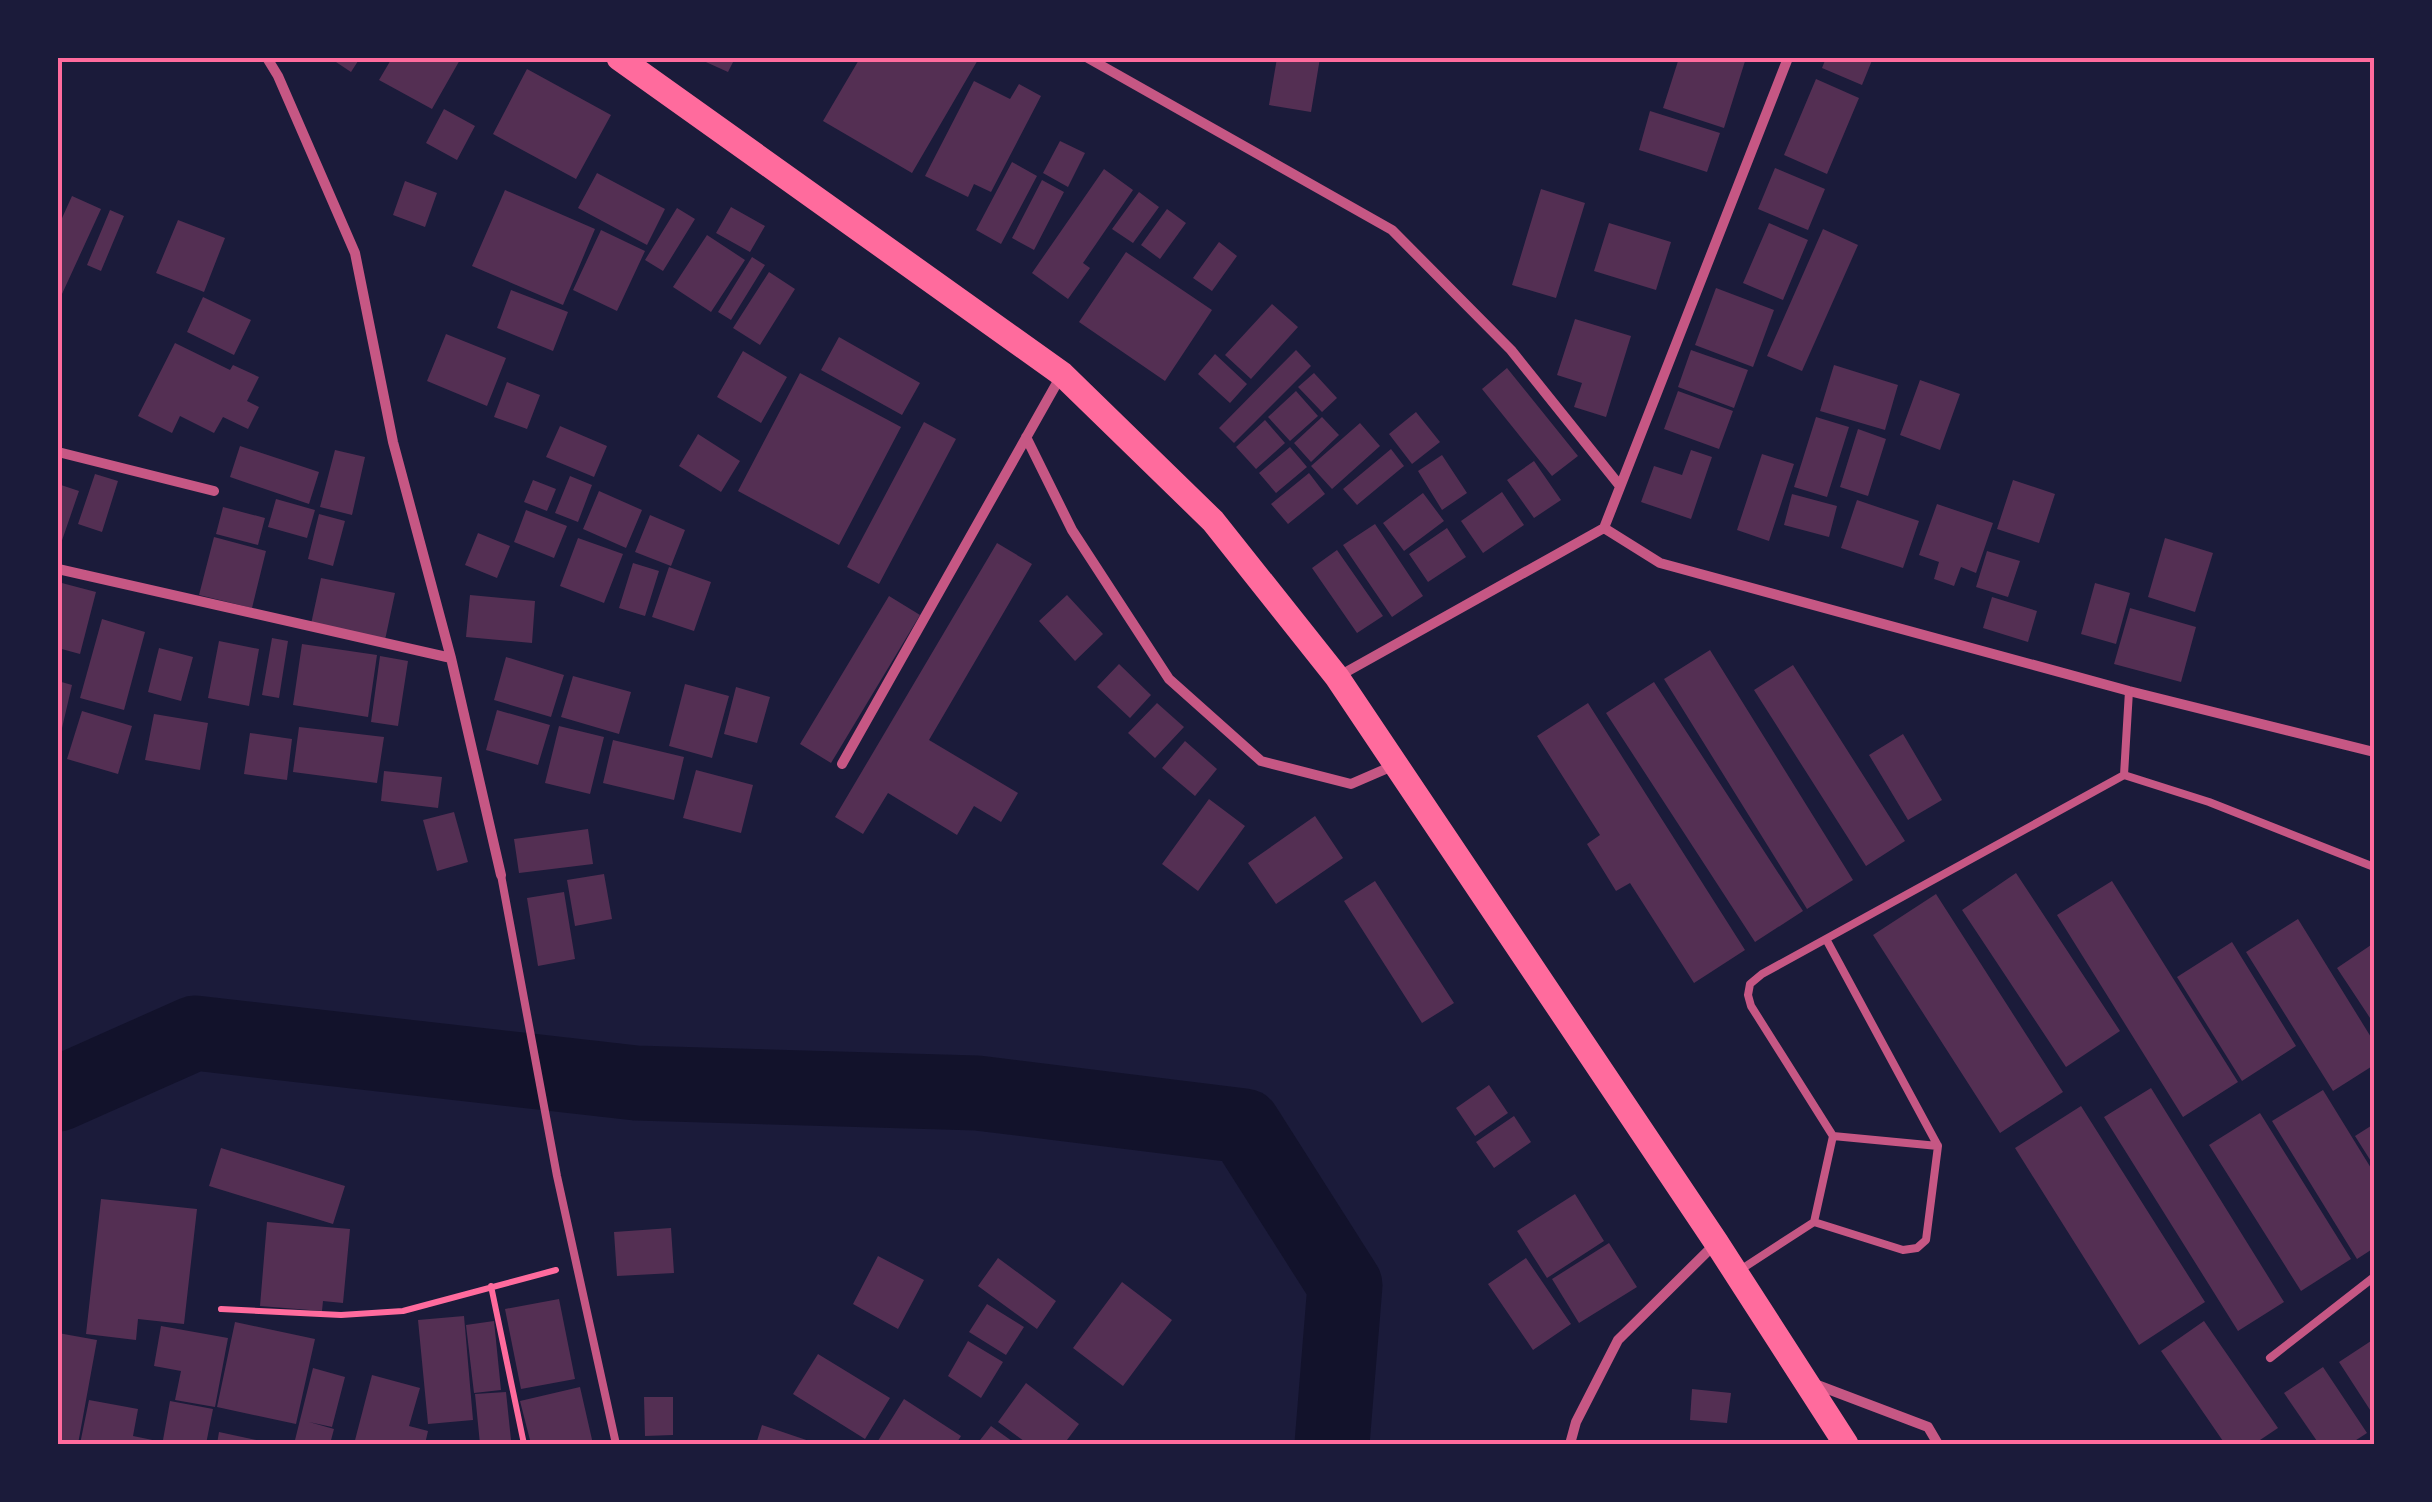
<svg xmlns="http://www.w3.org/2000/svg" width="2432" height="1502" viewBox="0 0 2432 1502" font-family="'Source Sans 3',sans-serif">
  <rect width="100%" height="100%" fill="#1b1b3a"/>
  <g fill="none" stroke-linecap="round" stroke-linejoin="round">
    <path stroke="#12122b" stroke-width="75" d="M58 1094 195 1033 636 1083 977 1093 1244 1126 1345 1285 1332 1444"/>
  </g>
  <path fill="#542f53" d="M330 58H360L351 72Z
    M392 58H461L432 109 379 80Z
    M697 58H735L728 72Z
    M860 58H979L912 173 823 121Z
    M1277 58H1320L1311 112 1269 105Z
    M1679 58H1746L1724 128 1663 108Z
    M1826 58H1873L1862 85 1822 68Z
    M527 69 611 115 576 179 493 134Z
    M1816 79 1859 98 1827 174 1784 155Z
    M974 81 1010 99 1019 84 1041 96 991 192 974 184 968 197 925 176Z
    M444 109 475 126 457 160 426 143Z
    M1650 111 1720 133 1707 172 1639 150Z
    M1060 141 1085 153 1068 187 1043 173Z
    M1012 162 1037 176 1001 244 976 230Z
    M1775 168 1825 189 1808 230 1758 209Z
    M1104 169 1133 190 1083 263 1090 268 1068 299 1032 273Z
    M597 173 665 209 647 245 578 208Z
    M1042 180 1064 192 1034 250 1012 238Z
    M405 181 437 193 425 227 393 215Z
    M1541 189 1585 203 1556 298 1512 285Z
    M505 190 595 229 563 305 472 266Z
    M1139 192 1159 207 1133 243 1112 229Z
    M72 196 101 209 62 294 58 292V227Z
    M731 207 765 226 750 252 716 233Z
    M677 208 695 219 663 271 645 260Z
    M1167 209 1186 223 1160 259 1141 245Z
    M110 210 124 216 101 271 87 265Z
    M178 220 225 238 204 292 156 273Z
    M1609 223 1671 242 1656 290 1594 271Z
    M1769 223 1808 240 1783 300 1743 283Z
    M1823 229 1858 245 1802 371 1767 356Z
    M601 230 645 251 617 311 573 290Z
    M707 235 745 260 711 312 673 287Z
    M1219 242 1237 256 1212 291 1193 278Z
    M1126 252 1212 310 1165 381 1079 322Z
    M752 257 765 265 731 320 718 312Z
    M769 272 795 289 760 345 733 328Z
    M1716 288 1774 310 1753 367 1695 345Z
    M511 290 568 312 553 351 497 328Z
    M203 297 251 320 234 355 187 332Z
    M1272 304 1298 327 1251 379 1225 355Z
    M1575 319 1631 336 1606 417 1574 407 1582 383 1557 375Z
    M446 334 506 358 487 406 427 381Z
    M839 337 920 383 902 415 821 370Z
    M175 343 230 370 233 365 259 377 247 401 259 407 248 429 223 417 214 433 180 416 172 433 138 416Z
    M1296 350 1311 366 1234 443 1219 428Z
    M1691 350 1748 370 1734 408 1678 387Z
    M743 351 787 377 761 423 717 397Z
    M1215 354 1247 384 1230 403 1198 374Z
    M1834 365 1898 385 1885 430 1820 411Z
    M1507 368 1578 456 1552 476 1482 389Z
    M800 373 901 427 839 545 738 491Z
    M1314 373 1337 398 1322 412 1298 387Z
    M1920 380 1960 394 1940 450 1900 435Z
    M507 382 540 395 527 429 494 417Z
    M1296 391 1318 416 1290 441 1268 417Z
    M1678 391 1733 411 1719 449 1664 429Z
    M1416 412 1440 442 1412 464 1389 434Z
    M1322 417 1339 435 1311 462 1294 443Z
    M1816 417 1849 427 1827 497 1794 487Z
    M1265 420 1285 443 1256 469 1236 447Z
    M924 422 956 439 879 584 847 567Z
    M1360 423 1380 446 1332 489 1311 466Z
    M560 426 607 446 594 477 546 457Z
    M1858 429 1886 439 1868 496 1840 487Z
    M698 434 740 461 721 492 679 466Z
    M240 446 319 472 309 504 230 477Z
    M1290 447 1307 467 1276 493 1259 473Z
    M1391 449 1404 466 1357 505 1343 489Z
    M335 450 365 457 352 515 320 507Z
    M1691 450 1712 457 1691 519 1641 502 1654 466 1682 475Z
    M1762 454 1794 464 1769 541 1737 530Z
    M1442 455 1467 493 1442 510 1418 471Z
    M1534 461 1561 500 1534 518 1507 480Z
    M1309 473 1325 494 1288 524 1271 504Z
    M95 474 118 481 102 532 78 524Z
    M570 476 592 485 578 522 555 513Z
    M533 480 556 489 547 511 524 502Z
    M2013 480 2055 494 2039 543 1997 529Z
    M58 484 79 491 58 552Z
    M599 491 642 510 626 548 583 529Z
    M1502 492 1524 525 1483 553 1461 521Z
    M1423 493 1444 521 1404 551 1383 523Z
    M1792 494 1837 506 1829 537 1784 525Z
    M276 499 315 510 307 538 268 527Z
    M1857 500 1919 521 1903 568 1841 548Z
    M1937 504 1993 523 1976 573 1961 567 1954 586 1934 579 1939 562 1919 555Z
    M223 507 265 518 258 545 216 534Z
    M526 510 567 526 554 558 514 542Z
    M319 514 345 521 333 566 308 559Z
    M650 515 685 530 671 566 635 552Z
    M1375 524 1423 596 1392 617 1343 545Z
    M1447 528 1466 557 1428 582 1409 554Z
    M478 533 510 546 497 578 465 565Z
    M214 537 266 551 252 608 199 595Z
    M578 538 623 554 604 603 560 586Z
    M2165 538 2213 553 2195 612 2148 597Z
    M997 543 1032 564 929 740 1018 793 1001 822 974 806 957 835 888 793 863 834 835 817Z
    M1337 550 1383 616 1357 633 1312 568Z
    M1987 551 2020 561 2008 597 1976 587Z
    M633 563 659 571 645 616 619 608Z
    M669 567 711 582 694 631 652 617Z
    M321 578 395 593 385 640 311 624Z
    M58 582 96 592 80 654 58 648Z
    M2095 583 2130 593 2116 644 2081 634Z
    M470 595 535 601 532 643 466 637Z
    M1067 595 1103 634 1075 661 1039 621Z
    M889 596 920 615 831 763 800 744Z
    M1992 597 2037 611 2028 642 1983 628Z
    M2130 608 2196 627 2181 682 2114 664Z
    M102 619 145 632 124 710 80 698Z
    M272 638 288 641 279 698 262 695Z
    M219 641 259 649 249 706 208 698Z
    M302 644 377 655 368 717 293 705Z
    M159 648 193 657 181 701 148 692Z
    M1710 650 1853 880 1807 909 1664 679Z
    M380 656 408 661 398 726 371 722Z
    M506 657 564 675 551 717 494 700Z
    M1119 664 1151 695 1130 718 1097 687Z
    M1793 665 1905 841 1866 866 1754 690Z
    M573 676 631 692 619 734 561 717Z
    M58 681 72 685 59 741 58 740Z
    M1654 682 1803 911 1755 942 1606 713Z
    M685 684 729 696 712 758 669 746Z
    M736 687 770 697 757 743 724 734Z
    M1157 703 1184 727 1155 758 1128 733Z
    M1588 703 1745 950 1694 983 1630 883 1616 891 1587 844 1600 835 1537 736Z
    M497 710 550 725 538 765 486 750Z
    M82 711 132 726 118 774 67 759Z
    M154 714 208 723 200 770 145 760Z
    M559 726 604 737 590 794 545 783Z
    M299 727 384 737 377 783 293 772Z
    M250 733 292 739 287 780 244 774Z
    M1903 734 1942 800 1908 820 1869 755Z
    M613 740 684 757 674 800 603 783Z
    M1185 741 1217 769 1195 796 1162 768Z
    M696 770 753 785 741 833 683 818Z
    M384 771 442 777 438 808 381 801Z
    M1209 799 1245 826 1198 891 1162 864Z
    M454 812 468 862 437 871 423 820Z
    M1315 816 1343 858 1276 904 1248 863Z
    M588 829 593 864 519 873 514 839Z
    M2016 873 2120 1031 2066 1067 1962 910Z
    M604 874 612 919 575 926 567 880Z
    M1375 881 1454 1003 1422 1023 1344 901Z
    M2112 881 2238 1082 2183 1117 2057 915Z
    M564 892 575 959 538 966 527 898Z
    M1936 894 2063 1092 2000 1133 1873 935Z
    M2298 919 2374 1042V1065L2333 1091 2246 952Z
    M2232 942 2296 1046 2242 1081 2177 977Z
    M2374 943V1024L2337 968Z
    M1489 1085 1508 1113 1475 1136 1456 1108Z
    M2151 1088 2284 1302 2238 1331 2104 1117Z
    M2323 1090 2374 1173V1248L2357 1259 2272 1121Z
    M2081 1106 2205 1302 2139 1345 2015 1148Z
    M2260 1113 2351 1259 2301 1291 2209 1145Z
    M1514 1116 1531 1142 1494 1168 1476 1142Z
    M2374 1124V1166L2355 1136Z
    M221 1148 345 1186 333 1224 209 1186Z
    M1575 1194 1604 1241 1547 1278 1517 1231Z
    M101 1199 197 1209 184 1324 138 1319 136 1340 86 1334Z
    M267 1222 350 1229 343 1303 323 1301 322 1311 260 1306Z
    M671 1228 674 1273 617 1276 614 1232Z
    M1609 1243 1637 1287 1579 1323 1552 1279Z
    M878 1256 924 1280 898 1329 853 1304Z
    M998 1258 1056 1301 1037 1329 978 1286Z
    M1526 1258 1571 1324 1533 1350 1488 1284Z
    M1122 1282 1172 1320 1123 1386 1073 1348Z
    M559 1299 575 1379 521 1389 505 1309Z
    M987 1304 1024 1327 1006 1355 969 1332Z
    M464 1316 473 1420 428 1424 418 1320Z
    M494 1321 501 1390 474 1393 466 1325Z
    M2204 1321 2278 1428 2254 1444H2225L2161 1351Z
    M235 1322 315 1339 296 1424 217 1407Z
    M161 1326 228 1338 215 1407 175 1400 181 1371 154 1366Z
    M58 1333 97 1340 78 1444H58Z
    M2374 1339V1416L2339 1362Z
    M968 1341 1003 1362 981 1398 948 1376Z
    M818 1354 890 1398 865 1439 793 1394Z
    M2323 1367 2367 1433 2350 1444H2319L2284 1393Z
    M313 1368 345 1377 332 1427 309 1422 334 1429 330 1444H294Z
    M372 1375 420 1388 409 1426 428 1431 425 1444H354Z
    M1026 1383 1079 1424 1064 1444H1028L998 1422Z
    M580 1387 593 1444H531L520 1401Z
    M1692 1389 1731 1393 1727 1423 1690 1420Z
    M506 1392 511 1440 480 1444 475 1394Z
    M644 1397H673V1435L645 1436Z
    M904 1399 961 1436 956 1444H876Z
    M89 1400 138 1409 133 1436 167 1443V1444H80Z
    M170 1401 213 1409 206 1444H187L163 1440Z
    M762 1425 818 1444H756Z
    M991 1426 1016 1444H977Z
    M219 1432 270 1443V1444H217Z"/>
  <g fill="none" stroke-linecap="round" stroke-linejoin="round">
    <path stroke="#ff6b9d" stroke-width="6" d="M491 1286 524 1444
      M221 1309 341 1315 403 1311 556 1270"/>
    <path stroke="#c65784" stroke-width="8" d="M2129 691 2124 775 2209 802 2374 867
      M501 875 557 1176 616 1444
      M1833 1136 1938 1146
      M1814 1222 1903 1250 1917 1248 1926 1240 1938 1146 1826 939
      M1740 1270 1814 1222 1833 1136 1751 1006 1748 995 1750 984 1762 974 2124 775
      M2270 1358 2374 1277"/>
    <path stroke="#c65784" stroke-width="10" d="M267 58 278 76 355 253 393 442 451 658 501 875
      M1088 58 1392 230 1511 350 1620 486
      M1026 437 1072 530 1169 679 1261 761 1351 784 1395 765
      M58 452 214 491
      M1604 528 1660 563 2129 691 2374 752
      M58 569 451 658
      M1339 676 1604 528 1788 58
      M842 764 1062 374
      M1812 1383 1928 1427 1938 1444
      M1570 1444 1576 1422 1618 1340 1716 1243"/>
    <path stroke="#ff6b9d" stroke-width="25" d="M619 58 1062 374 1213 521 1337 677 1716 1242 1846 1444"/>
  </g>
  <rect width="2432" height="1502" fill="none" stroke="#1b1b3a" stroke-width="120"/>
  <rect x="60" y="60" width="2312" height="1382" fill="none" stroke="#ff6b9d" stroke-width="4"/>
</svg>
